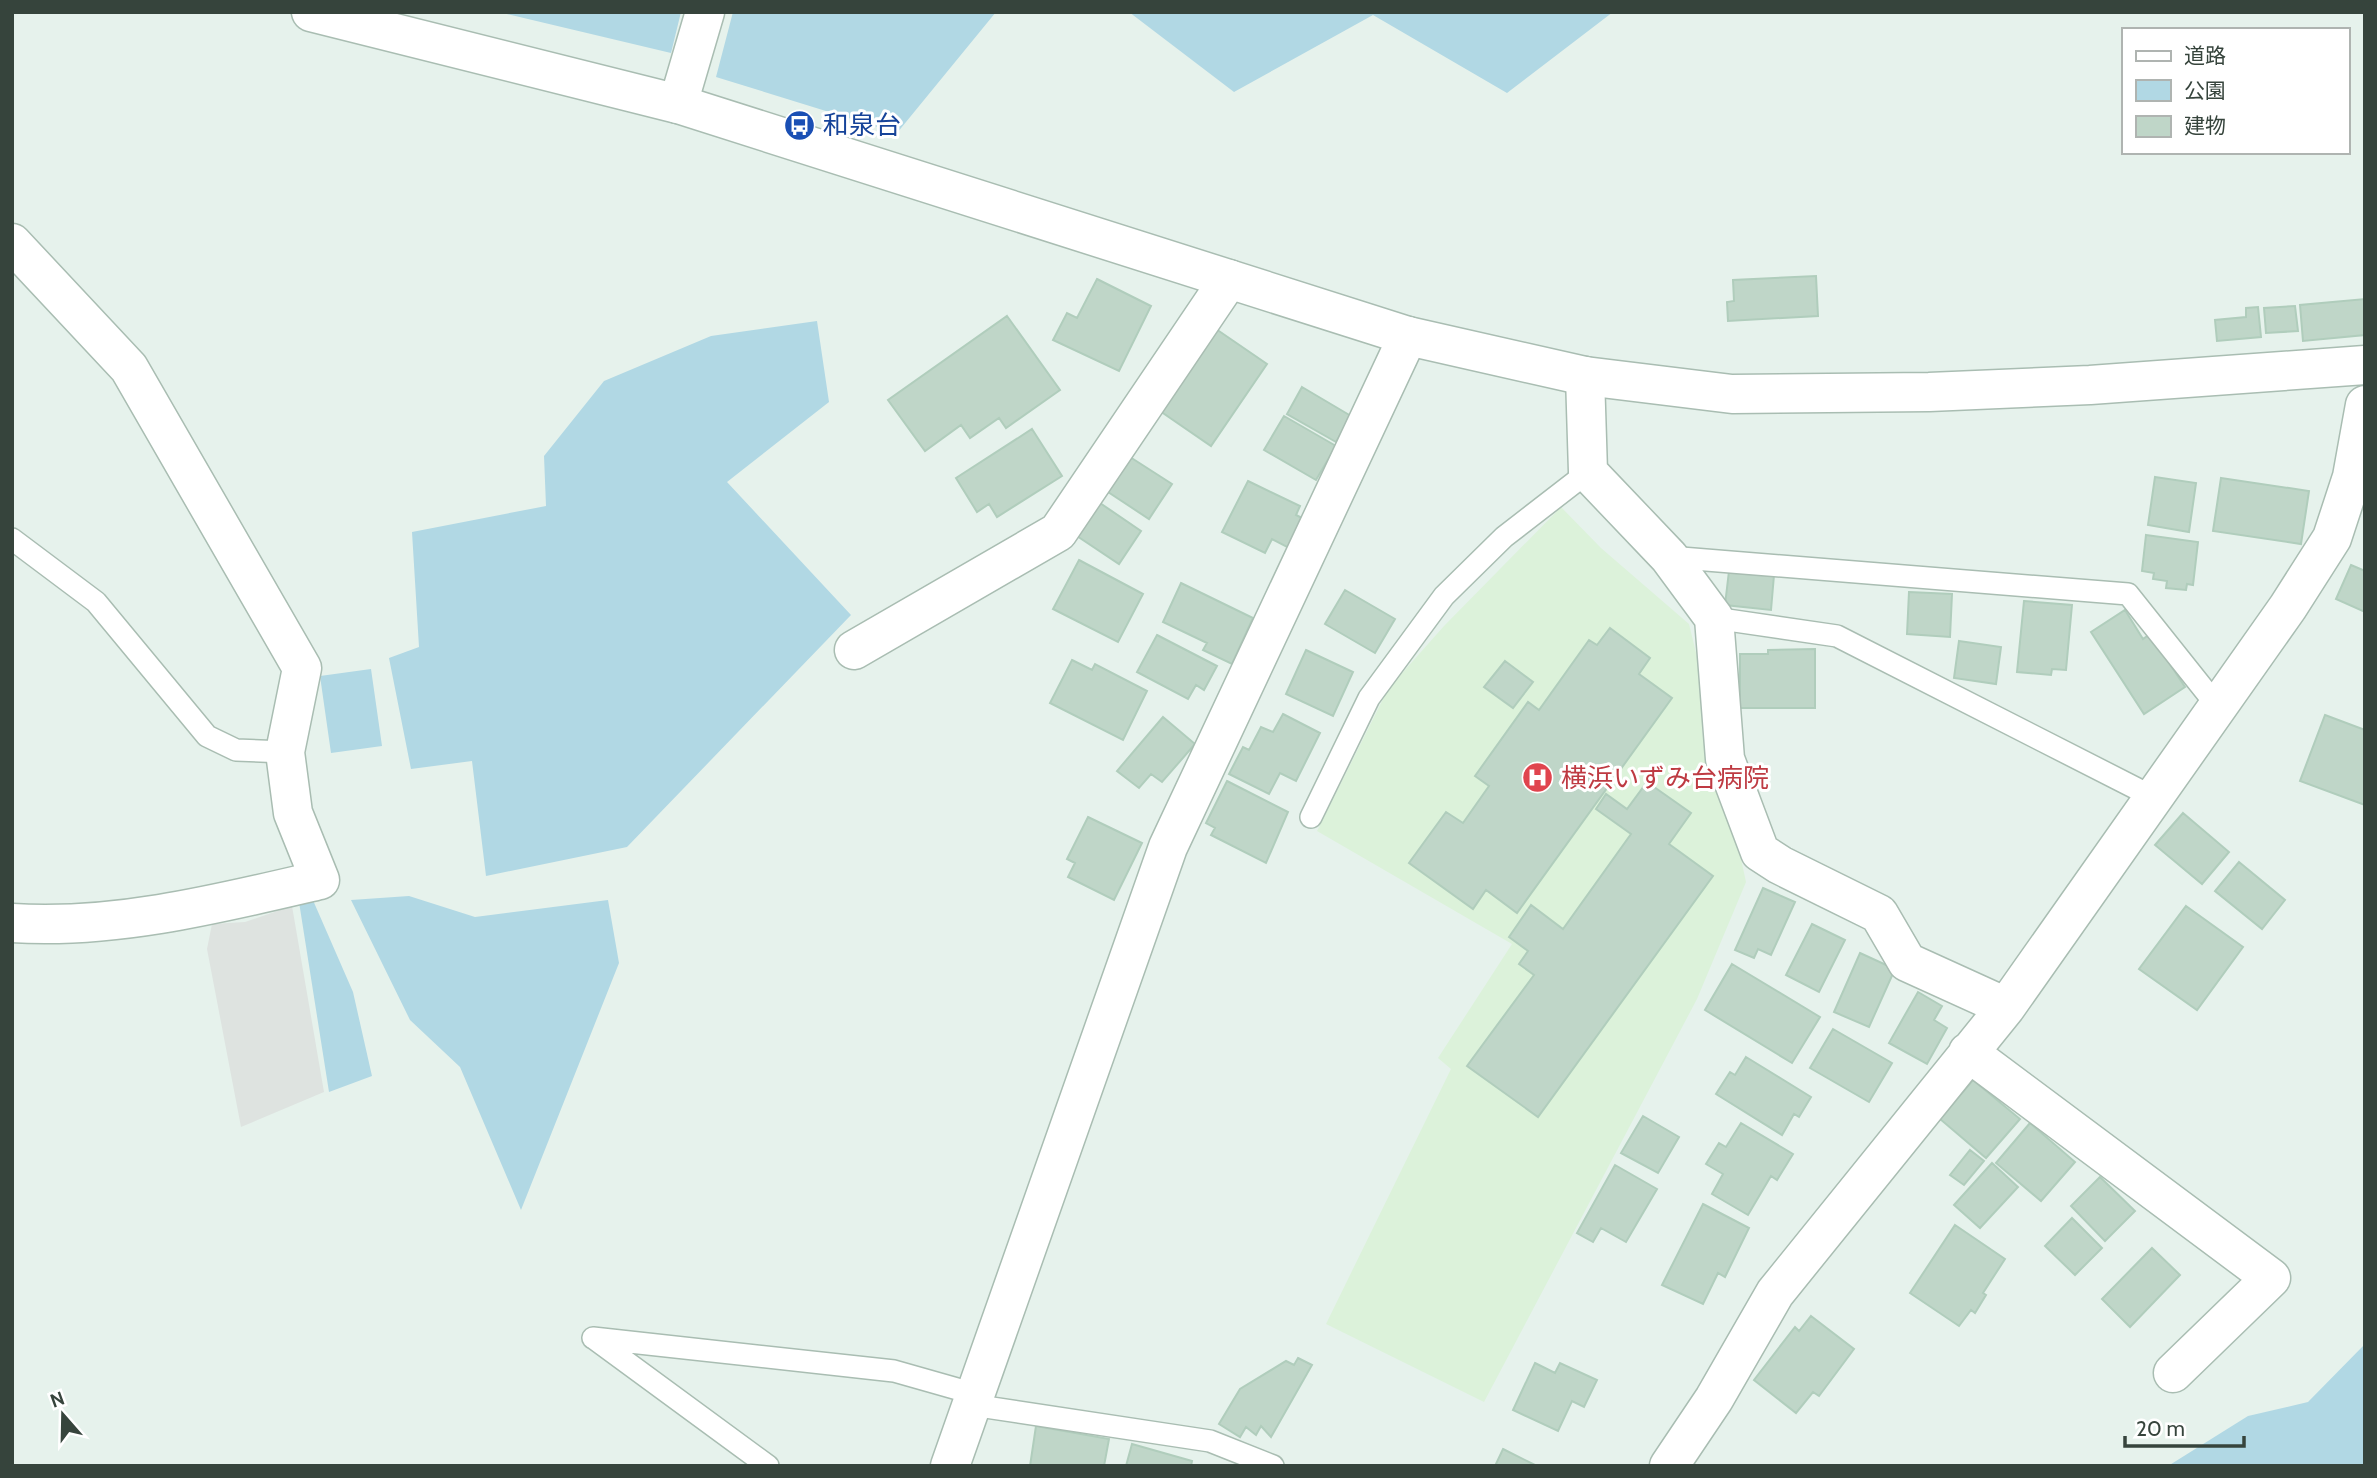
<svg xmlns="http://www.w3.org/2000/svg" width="2377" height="1478" viewBox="0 0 2377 1478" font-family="Cabin,'Noto Sans JP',sans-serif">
  <rect width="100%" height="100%" fill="#e6f2ec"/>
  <path fill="#dcf2da" d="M1561 507 1601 548 1689 624 1699 665 1703 740 1729 803 1746 882 1697 999 1484 1402 1326 1324 1451 1069 1438 1058 1512 944 1317 831 1388 689 1444 626Z"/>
  <path fill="#b1d8e4" d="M498 12H681L671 53Z
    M733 12H996L897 133 716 77Z
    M1129 12H1613L1507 93 1373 15 1234 92Z
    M817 321 829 402 727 482 851 615 627 847 486 876 472 761 411 769 389 658 419 647 412 532 546 506 544 456 604 381 711 336Z
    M371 669 382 746 331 753 320 676Z
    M409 896 475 917 608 900 619 963 521 1210 460 1067 410 1020 351 900Z
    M312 898 353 992 372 1076 329 1092 299 902Z
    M2365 1344V1466H2168L2248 1416 2308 1402Z"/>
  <path fill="#dee3e0" d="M292 906 324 1092 241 1127 207 949 212 924 245 922Z"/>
  <path fill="#bfd6c8" stroke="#b0cdbc" stroke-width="2" d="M1816 276 1818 316 1728 321 1727 302 1734 301 1733 280Z
    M1097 279 1151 306 1119 371 1053 340 1067 313 1077 318Z
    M2365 299V335L2303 341 2300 305Z
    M2295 306 2298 331 2266 333 2264 308Z
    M2258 307 2261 337 2217 341 2215 320 2246 317V308Z
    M1007 316 1060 390 1006 428 999 418 970 438 961 425 925 451 888 400Z
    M1216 329 1267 364 1211 446 1160 411Z
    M1302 387 1351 416 1336 442 1287 414Z
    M1284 416 1336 446 1316 480 1264 450Z
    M1032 429 1062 476 997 517 989 504 977 512 956 478Z
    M1130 457 1172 484 1149 519 1108 492Z
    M2155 477 2196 483 2189 532 2148 525Z
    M2221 478 2309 491 2301 544 2213 531Z
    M1248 481 1300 506 1296 515 1306 520 1291 549 1272 539 1265 553 1222 532Z
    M1100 503 1141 531 1119 564 1077 536Z
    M2146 535 2198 542 2193 585 2187 584 2186 590 2166 588 2167 581 2153 579 2154 573 2142 571Z
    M1079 560 1143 594 1118 642 1053 609Z
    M2351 565 2365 571V612L2336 599Z
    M1729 571 1774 575 1771 610 1725 605Z
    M1181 583 1253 618 1232 664 1203 650 1207 643 1163 622Z
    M1345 590 1395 619 1375 653 1325 624Z
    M1909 592 1952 594 1950 637 1907 634Z
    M2024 601 2072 605 2066 670 2052 669 2051 675 2017 672Z
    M2125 610 2143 639 2150 634 2185 687 2144 714 2091 632Z
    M1610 628 1650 658 1639 674 1672 698 1517 913 1486 890 1473 909 1409 863 1446 812 1463 823 1489 786 1475 776 1528 702 1539 710 1589 640 1597 645Z
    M1157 635 1217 666 1204 690 1196 685 1188 699 1137 672Z
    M1959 641 2001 647 1996 684 1954 678Z
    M1815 649V708H1740V654H1768V650Z
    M1306 650 1353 672 1333 716 1286 694Z
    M1072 660 1092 670 1095 664 1147 691 1123 740 1050 703Z
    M1505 661 1533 682 1513 708 1484 687Z
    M1283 714 1320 733 1296 781 1280 773 1269 794 1229 774 1243 747 1249 750 1261 727 1273 732Z
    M2325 715 2365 730V805L2300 781Z
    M1163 717 1195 744 1162 782 1151 774 1139 788 1117 771Z
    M1227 781 1288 812 1266 863 1211 835 1215 828 1206 823Z
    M1647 782 1691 813 1669 844 1713 876 1538 1117 1467 1066 1534 975 1519 964 1528 951 1509 937 1531 905 1563 929 1631 834 1596 809 1606 794 1627 809Z
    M2183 813 2229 852 2202 884 2155 845Z
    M1088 817 1142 843 1114 900 1068 877 1075 863 1067 859Z
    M2239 862 2285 900 2262 929 2215 891Z
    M1763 888 1795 902 1771 955 1758 949 1754 958 1735 950Z
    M2186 906 2243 947 2197 1010 2139 969Z
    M1812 924 1845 940 1819 992 1786 975Z
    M1860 953 1895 969 1869 1027 1834 1012Z
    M1732 964 1820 1017 1792 1063 1705 1010Z
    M1918 992 1942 1006 1934 1020 1947 1028 1927 1064 1889 1043Z
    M1833 1029 1892 1063 1869 1102 1810 1068Z
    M1746 1057 1811 1097 1799 1117 1794 1114 1782 1135 1716 1094 1730 1072 1735 1075Z
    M1973 1080 2020 1119 1986 1158 1940 1119Z
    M1643 1116 1679 1137 1658 1173 1621 1153Z
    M1741 1123 1793 1154 1777 1180 1771 1176 1748 1215 1712 1194 1723 1174 1706 1164 1719 1143 1726 1147Z
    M2030 1123 2075 1162 2041 1201 1996 1163Z
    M1970 1150 1984 1161 1964 1185 1950 1175Z
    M1992 1163 2018 1187 1980 1228 1954 1205Z
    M1615 1165 1657 1189 1626 1242 1601 1228 1593 1242 1577 1233Z
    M2100 1177 2135 1211 2105 1241 2071 1206Z
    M1703 1204 1749 1228 1725 1277 1718 1273 1703 1304 1662 1285Z
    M2072 1218 2102 1248 2075 1275 2045 1246Z
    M1955 1225 2005 1259 1983 1293 1986 1295 1975 1313 1971 1310 1959 1326 1910 1293Z
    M2152 1248 2180 1275 2130 1327 2102 1299Z
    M1811 1316 1854 1349 1819 1396 1813 1392 1796 1413 1754 1380 1795 1327 1799 1331Z
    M1298 1358 1312 1365 1271 1437 1261 1426 1256 1435 1246 1427 1240 1437 1219 1424 1240 1389 1286 1361 1294 1365Z
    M1535 1363 1555 1373 1560 1363 1597 1380 1584 1407 1572 1401 1558 1431 1513 1410Z
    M1036 1426 1109 1439 1104 1466H1030Z
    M1132 1444 1192 1461 1191 1466H1126Z
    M1503 1449 1537 1466H1495Z"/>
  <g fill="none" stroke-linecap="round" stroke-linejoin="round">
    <defs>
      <path id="service" d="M12 539 96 602 207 736 236 750 285 752
        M1669 557 2128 594 2218 707
        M1714 618 1837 636 2153 797
        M1311 817 1369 698 1444 596 1504 537 1588 472
        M593 1338 894 1371 975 1394
        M595 1339 768 1466
        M972 1405 1210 1441 1273 1466"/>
      <path id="minor" d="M678 104 705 12
        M12 243 129 368 302 668 285 752 293 813 320 880C222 903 114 930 12 923
        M1585 376 1588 472 1669 557 1714 618 1725 759 1760 852 1780 865 1879 914 1907 962 2006 1007
        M854 650 1058 532 1229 279
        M1968 1052 2271 1278 2173 1373
        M950 1466 1168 847 1408 336
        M1669 1466 1714 1399 1775 1293 2006 1007 2288 607 2332 538 2352 477 2365 405"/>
      <path id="tertiary" d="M311 12 678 104 1408 336 1585 376 1732 394 1929 392 2090 385 2365 365"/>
    </defs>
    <use href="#service" stroke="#a9bdb2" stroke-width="24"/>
    <use href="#minor" stroke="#a9bdb2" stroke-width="41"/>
    <use href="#tertiary" stroke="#a9bdb2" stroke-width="41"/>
    <use href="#service" stroke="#fff" stroke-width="21"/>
    <use href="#minor" stroke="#fff" stroke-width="38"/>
    <use href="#tertiary" stroke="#fff" stroke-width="38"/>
  </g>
  <defs>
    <symbol id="bus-disc" viewBox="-11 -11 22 22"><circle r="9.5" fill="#1a4fb4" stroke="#fff"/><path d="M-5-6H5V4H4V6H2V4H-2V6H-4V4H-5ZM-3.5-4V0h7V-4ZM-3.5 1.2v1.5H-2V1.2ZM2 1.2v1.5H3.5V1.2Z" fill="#fff"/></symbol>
    <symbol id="hospital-disc" viewBox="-11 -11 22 22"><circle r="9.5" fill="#e0444e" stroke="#fff"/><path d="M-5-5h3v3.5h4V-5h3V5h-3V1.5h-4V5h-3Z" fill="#fff"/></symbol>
  </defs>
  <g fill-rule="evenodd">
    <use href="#bus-disc" x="782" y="108" width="35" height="35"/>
    <use href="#hospital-disc" x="1520" y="760" width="35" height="35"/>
  </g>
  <g text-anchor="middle" stroke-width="6" stroke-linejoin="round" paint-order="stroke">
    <g font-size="26" fill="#164399" stroke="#fff" text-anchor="start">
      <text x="823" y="134">和泉台</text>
    </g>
    <g font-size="26" fill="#be3a42" stroke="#fff" text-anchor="start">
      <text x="1561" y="787">横浜いずみ台病院</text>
    </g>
  </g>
  <rect width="2377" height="1478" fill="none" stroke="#36443c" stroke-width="28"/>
  <rect x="2122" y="28" width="228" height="126" fill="#ffffff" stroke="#afb4b1" stroke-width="2"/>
  <rect x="2136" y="51" width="35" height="10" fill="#ffffff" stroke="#afb4b1" stroke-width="2"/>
  <text x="2184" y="63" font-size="21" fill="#36443c">道路</text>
  <rect x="2136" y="80" width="35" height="21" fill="#b1d8e4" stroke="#afb4b1" stroke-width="2"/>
  <text x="2184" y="98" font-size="21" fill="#36443c">公園</text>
  <rect x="2136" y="116" width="35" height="21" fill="#bfd6c8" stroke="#afb4b1" stroke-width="2"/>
  <text x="2184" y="133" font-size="21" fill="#36443c">建物</text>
  <g transform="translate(63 1415) rotate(340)" stroke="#ffffff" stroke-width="5" paint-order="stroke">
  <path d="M0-5L12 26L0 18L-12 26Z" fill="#36443c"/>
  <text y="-10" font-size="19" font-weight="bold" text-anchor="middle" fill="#36443c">N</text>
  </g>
  <path d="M2125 1436v10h119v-10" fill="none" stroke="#36443c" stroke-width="3.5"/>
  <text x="2136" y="1436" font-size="21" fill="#36443c" stroke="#ffffff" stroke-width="5" paint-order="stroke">20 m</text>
</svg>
